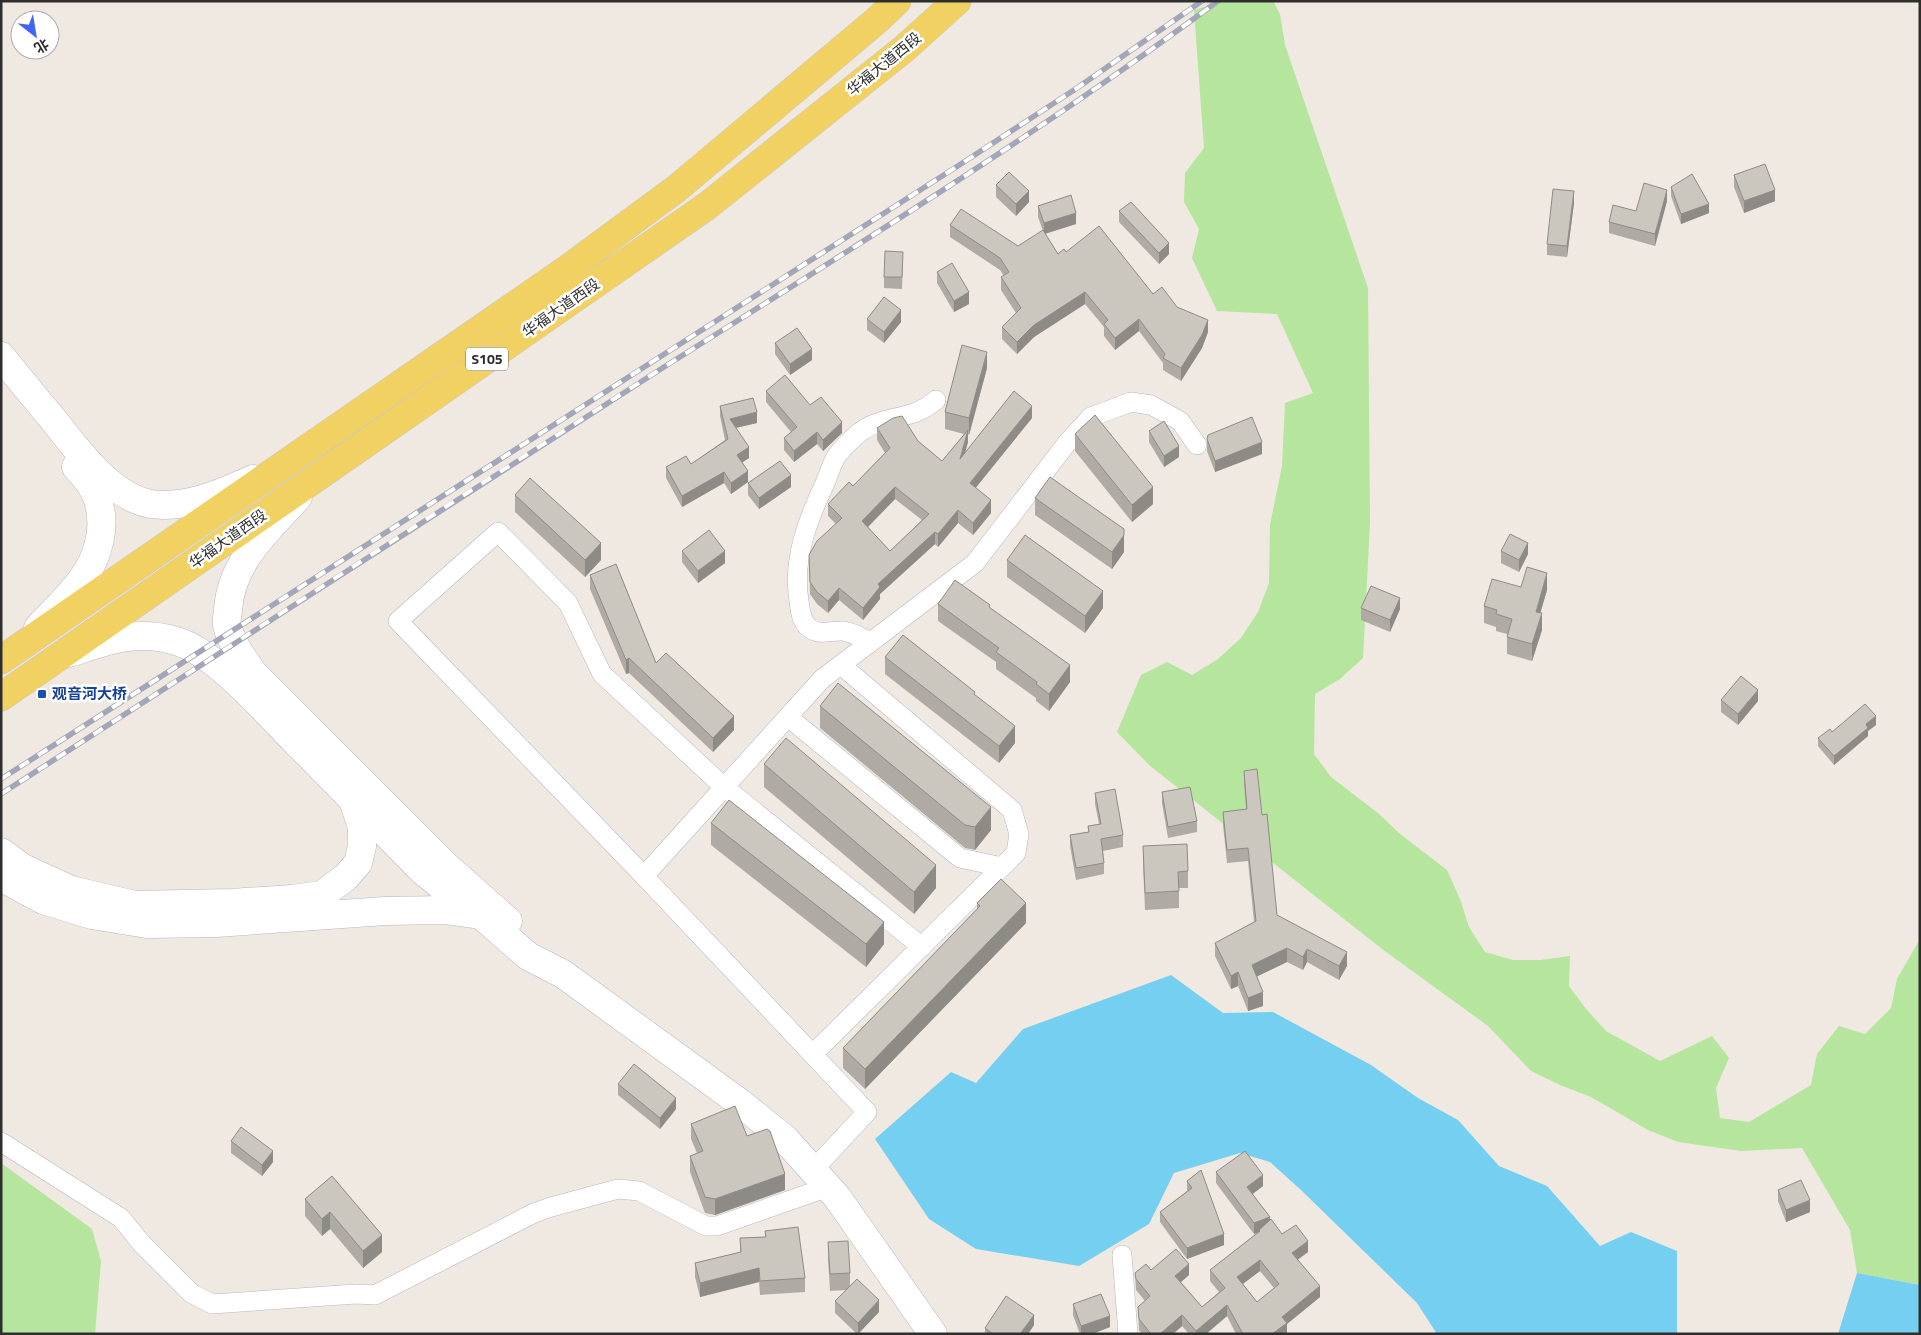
<svg xmlns="http://www.w3.org/2000/svg" width="1921" height="1335" viewBox="0 0 1921 1335" font-family="'Titillium Web','Noto Sans SC',sans-serif">
  <rect width="100%" height="100%" fill="#efe9e1"/>
  <path fill="#b6e59e" d="M1223 1H1273L1280 14 1285 45 1368 288 1370 523 1363 658 1340 679 1315 694 1314 754 1331 777 1378 813 1400 834 1447 870 1460 899 1469 927 1485 952 1513 960H1541L1570 956 1569 986 1586 1009 1606 1031 1660 1061 1712 1036 1729 1058 1716 1088 1720 1118 1749 1122 1811 1085 1817 1054 1839 1026 1865 1034 1891 1008 1897 979 1920 939V1285L1857 1273 1850 1230 1802 1148 1741 1151 1678 1142 1648 1130 1591 1097 1560 1085 1531 1071 1488 1026 1382 949 1149 765 1117 732 1141 675 1167 662 1192 675 1218 659 1241 638 1258 612 1269 583 1270 525 1282 466 1285 403 1313 393 1277 314 1217 311 1192 258 1199 229 1184 202 1185 173 1204 148 1194 10Z
    M1 1163 92 1229 101 1261 95 1334H1Z"/>
  <path fill="#75cff0" d="M1171 975 1223 1013 1273 1012 1371 1065 1418 1098 1458 1120 1499 1166 1547 1186 1600 1246 1631 1232 1677 1251V1334H1437L1417 1303 1301 1190 1270 1162 1240 1153 1174 1173 1149 1224 1079 1266 976 1249 929 1219 875 1139 951 1072 976 1083 1023 1029Z
    M1857 1273 1920 1285V1334H1838Z"/>
  <g fill="none" stroke-linecap="round" stroke-linejoin="round">
    <defs>
      <path id="street" d="M871 642C862 638 852 632 843 631 829 630 818 637 807 626 801 619 800 610 799 601 792 559 808 519 826 481 829 473 832 464 836 457 842 448 852 439 860 432 884 414 911 422 936 400
        M788 717 960 858 1002 867
        M644 876 398 621 498 532 568 603 602 674 724 787 922 947
        M813 1054 1016 853 1019 834 1012 810 841 665
        M1 1142 121 1218 142 1244 191 1293 212 1304 356 1294 375 1295 534 1213 551 1207 618 1189 639 1191 706 1226H717L828 1187
        M813 1170 867 1112 644 876 822 679 975 563 1067 443 1091 417 1131 402 1151 405 1180 421 1197 445
        M1122 1255 1128 1334"/>
      <path id="secondary" d="M1 356C18 377 35 398 52 418 76 448 110 497 151 504 186 509 222 493 253 479
        M298 497C268 530 231 562 228 610 228 614 226 620 227 625 231 643 243 658 253 673L446 866 508 921
        M38 628C52 613 68 598 80 582 99 558 108 524 96 495 92 485 84 475 76 467
        M69 653C107 641 135 629 176 641 215 652 267 713 296 742 339 785 381 829 424 872L456 898
        M1 852 23 868 71 890 135 905 231 903 292 899 322 895 346 877 358 863 362 846V827L353 800
        M1 877 43 900 92 915 147 924 216 923 385 911 444 910 481 915 528 956 563 974 739 1102 785 1139 837 1197 933 1334"/>
      <path id="primary" d="M1 660 566 270 676 189 876 21 897 1
        M1 697 707 206 905 48 957 1"/>
    </defs>
    <use href="#street" stroke="#b4b7c1" stroke-width="20"/>
    <use href="#secondary" stroke="#b4b7c1" stroke-width="29"/>
    <use href="#primary" stroke="#c9c9c9" stroke-width="29"/>
    <use href="#street" stroke="#fff" stroke-width="19"/>
    <use href="#secondary" stroke="#fff" stroke-width="28"/>
    <use href="#primary" stroke="#f2d163" stroke-width="28"/>
    <defs>
      <path id="rail" d="M1 779 964 162 1077 88 1202 1
        M1 794C222 652 442 508 664 367 851 249 1040 133 1218 1"/>
    </defs>
    <use href="#rail" stroke="#a3a6b8" stroke-width="5.5"/>
    <use href="#rail" stroke="#fff" stroke-width="4" stroke-dasharray="11" stroke-linecap="butt"/>
  </g>
  <path fill="#afaba4" fill-rule="evenodd" d="M1734 175 1775 201 1744 213 1734 187Z
    M996 185 1029 202 1016 216 996 197Z
    M1671 187 1709 213 1681 224 1671 196Z
    M1667 201 1655 246 1609 233V222Z
    M1574 203 1567 257 1547 255V244Z
    M1038 206 1076 224 1045 234 1058 254 1066 252 1153 294 1177 307 1208 332 1202 348 1181 381 1163 370V363L1139 331 1115 350 1104 336V327L1085 304 1034 337 1017 354 1002 339V327L1016 313 1001 290V277L1004 276 1000 270 950 237V225L1018 246 1043 231 1038 217Z
    M1119 211 1169 254 1159 264 1119 222Z
    M903 263 902 289 884 288V277Z
    M937 272 969 304 954 312 937 283Z
    M867 319 901 322 884 343 867 330Z
    M775 343 812 360 790 375 775 354Z
    M987 368 969 435 968 434V442L965 453 1032 418 975 488 991 513 973 535 958 523 938 547 935 544 880 594V599L863 620 839 600 828 613 817 604 810 594 809 555 836 524 828 516V504L853 486 885 453 877 440V428L918 441 942 461 964 434 945 429V412ZM895 499 922 520 890 551 868 527Z
    M766 391 810 405 842 433 823 451 817 444 794 462 784 450V438L791 432 766 402Z
    M720 406 757 423 736 428 749 458 742 462 748 482 731 494 724 483 682 507 666 478V467L691 464 725 440 720 416Z
    M1149 431 1179 457 1164 467 1149 442Z
    M1075 434 1153 504 1132 522 1075 451Z
    M1207 439 1262 454 1215 472 1207 451Z
    M748 483 791 487 759 509 748 495Z
    M515 495 601 560 585 577 515 512Z
    M1035 498 1124 552 1112 569 1035 515Z
    M682 551 725 563 698 583 682 562Z
    M1501 551 1528 554 1519 572 1501 563Z
    M1007 560 1103 608 1085 633 1007 577Z
    M590 575 656 663 734 730 713 752 629 673 626 674 590 589Z
    M1521 587 1547 590 1540 613 1542 630 1532 661 1507 654V634L1496 631V627L1484 623V606Z
    M938 604 990 608 1070 682 1049 711 1036 701V698L996 669V662L938 621Z
    M1361 608 1400 609 1390 632 1361 620Z
    M885 657 975 695 1015 743 999 763 885 674Z
    M1721 700 1758 701 1738 725 1721 712Z
    M820 706 991 830 975 850 965 848 820 728Z
    M1876 725 1868 731V736L1834 765 1818 746V738L1832 732Z
    M764 764 936 888 914 914 764 787Z
    M1244 771 1262 815 1277 915 1347 966 1339 980 1307 962 1303 970 1287 962 1257 976 1263 1006 1248 1011 1238 986 1231 989 1215 956V943L1254 922 1248 861 1227 863 1223 825V812L1246 809 1244 784Z
    M1162 792 1197 821V832L1168 838 1162 803Z
    M1095 793 1123 835V847L1103 851 1104 863V874L1076 880 1070 846V835L1088 832V826L1099 824 1095 804Z
    M711 823 884 944 866 967 711 845Z
    M1143 846 1188 871V888H1179V908L1145 910 1143 863Z
    M977 903 1026 923 865 1089 843 1068V1048L977 909Z
    M618 1084 676 1109 660 1129 618 1095Z
    M691 1124 747 1136 785 1190 715 1215 705 1213 690 1172V1156L697 1153 691 1139Z
    M231 1141 273 1162 262 1176 231 1153Z
    M1201 1170 1224 1245 1187 1259 1160 1222V1212L1187 1191V1181Z
    M1216 1172 1263 1186 1253 1194 1270 1220 1282 1234 1308 1252 1298 1259 1320 1297 1287 1324V1334H1236L1227 1316 1206 1334H1189L1182 1326 1173 1334H1142L1139 1330 1138 1307 1145 1301 1136 1290 1135 1273 1151 1270 1189 1275 1181 1282 1202 1307 1219 1292 1210 1281V1270L1257 1233 1254 1234 1216 1183ZM1260 1271 1274 1288 1257 1302 1243 1284Z
    M332 1176 382 1252 363 1268 330 1229 322 1236 305 1216V1199Z
    M1778 1190 1810 1212 1786 1222 1778 1201Z
    M765 1231 805 1278V1292L760 1295 759 1282 700 1297 695 1277V1263L740 1252V1238L765 1237Z
    M828 1242 850 1273V1286L879 1312 858 1334H857L835 1313V1301L846 1290 830 1291 828 1259Z
    M1073 1304 1110 1327 1092 1334H1080L1073 1315Z
    M1034 1325 1028 1334H985V1328Z"/>
  <path fill="#8e8b86" d="M1667 190V201L1655 246V234Z
    M1775 190V201L1744 213V201Z
    M1029 191V202L1016 216V204Z
    M1574 191V203L1567 257V246Z
    M1709 204V213L1681 224V214Z
    M1076 213V224L1044 234V223Z
    M1169 243V254L1159 264V253Z
    M969 292V304L954 312V301Z
    M1085 292V304L1034 337 1017 354V342L1034 325Z
    M901 310V322L884 343V332Z
    M1139 319V331L1115 350V338Z
    M1208 320V332L1202 348 1181 381V368Z
    M812 349V360L790 375V364Z
    M987 352V368L969 435V418Z
    M1032 406V418L970 495V483Z
    M757 412V423L730 429V419Z
    M842 422V433L823 451V440Z
    M968 430V442L960 471V459Z
    M817 432V444L794 462V451Z
    M1262 442V454L1215 472V461Z
    M1179 446V457L1164 467V456Z
    M749 447V458L737 466V455Z
    M748 471V482L731 494V483Z
    M724 472V483L682 507V496Z
    M791 475V487L759 509V498Z
    M895 487V499L862 533V521Z
    M1153 487V504L1132 522V505Z
    M991 500V513L973 535V523Z
    M958 510V523L938 547V534Z
    M935 532V544L880 594V599L863 620V608L878 584Z
    M1124 535V552L1112 569V552Z
    M601 543V560L585 577V560Z
    M1528 543V554L1519 572V560Z
    M725 551V563L698 583V571Z
    M1547 573V590L1536 628V612Z
    M839 588V600L828 613V601Z
    M1103 591V608L1085 633V616Z
    M1400 598V609L1390 632V620Z
    M1542 613V630L1532 661V644Z
    M629 658V673L626 674V660Z
    M1070 665V682L1049 711V694Z
    M1758 690V701L1738 725V714Z
    M734 716V730L713 752V738Z
    M1876 716V725L1868 731V736L1834 765V756L1866 724Z
    M1015 726V743L999 763V746Z
    M991 807V830L975 850V827Z
    M936 865V888L914 914V892Z
    M1026 903V923L865 1089V1069Z
    M884 922V944L866 967V944Z
    M1287 948V962L1252 979V965Z
    M1307 949V962L1303 970V957Z
    M1347 952V966L1339 980V966Z
    M1238 972V986L1231 989V976Z
    M1263 992V1006L1248 1011V998Z
    M676 1098V1109L660 1129V1118Z
    M273 1151V1162L262 1176V1165Z
    M785 1174V1190L715 1215V1199Z
    M1263 1175V1186L1247 1198V1187Z
    M1810 1200V1212L1786 1222V1210Z
    M330 1212V1229L322 1236V1219Z
    M1270 1217V1228L1259 1230V1232L1254 1234V1223Z
    M1224 1234V1245L1187 1259V1248Z
    M382 1235V1252L363 1268V1251Z
    M1308 1241V1252L1292 1264V1253Z
    M1260 1260V1271L1237 1288V1277Z
    M1189 1264V1275L1175 1287V1276Z
    M759 1268V1282L700 1297V1283Z
    M1320 1286V1297L1287 1324V1334H1272L1282 1317Z
    M879 1300V1312L858 1334V1323Z
    M1227 1305V1316L1206 1334H1196V1331Z
    M1034 1315V1325L1028 1334H1020Z
    M1182 1315V1326L1173 1334H1160Z
    M1110 1316V1327L1092 1334H1081V1326Z"/>
  <path fill="#cbc7bf" stroke="#8e8b86" fill-rule="evenodd" d="M1765 164 1775 190 1744 201 1734 175Z
    M1009 172 1029 191 1016 204 996 185Z
    M1692 174 1709 204 1681 214 1671 187Z
    M1644 183 1667 190 1655 234 1609 222 1613 205 1636 211Z
    M1553 189 1574 191 1567 246 1547 244Z
    M1071 195 1076 213 1044 223 1038 206Z
    M1131 202 1169 243 1159 253 1119 211Z
    M961 209 1018 246 1043 230 1058 254 1064 249 1066 252 1099 226 1153 294 1162 287 1177 307 1208 320 1202 335 1181 368 1163 358 1165 354 1139 319 1115 338 1104 324 1108 320 1085 292 1034 325 1017 342 1002 327 1021 308 1001 277 1009 272 1000 258 950 225Z
    M885 251 903 252 902 277H884Z
    M952 263 969 292 954 301 937 272Z
    M884 297 901 310 884 332 867 319Z
    M797 328 812 349 790 364 775 343Z
    M962 345 987 352 969 418 945 412Z
    M785 375 810 405 821 397 842 422 823 440 817 432 794 451 784 438 797 427 766 391Z
    M1014 391 1032 406 970 483 991 500 973 523 958 510 938 534 935 532 878 584 880 587 863 608 839 588 828 601 817 592 810 582 809 555 817 541 842 518 828 504 849 482 853 486 890 448 877 428 893 418 902 416 918 441 942 461 968 430 960 459ZM895 487 929 514 890 551 862 521Z
    M753 398 757 412 730 419 749 447 737 455 748 471 731 483 724 472 682 496 666 467 686 456 691 464 728 439 720 406Z
    M1095 415 1153 487 1132 505 1075 434Z
    M1252 417 1262 442 1215 461 1207 439 1208 435Z
    M1164 421 1179 446 1164 456 1149 431Z
    M780 461 791 475 759 498 748 483Z
    M1050 477 1124 529V535L1112 552 1035 498Z
    M530 478 601 543 585 560 515 495Z
    M709 530 725 551 698 571 682 551Z
    M1510 534 1528 543 1519 560 1501 551Z
    M1025 535 1103 591 1085 616 1007 560Z
    M616 564 656 663 666 653 734 716 713 738 629 658 626 660 590 575Z
    M1527 567 1547 573 1536 612 1542 613 1532 644 1507 637 1512 619 1496 614 1497 610 1484 606 1492 579 1521 587Z
    M955 580 990 605 989 607 1070 665 1049 694 1036 684 1037 682 996 652 999 648 938 604Z
    M1371 586 1400 598 1390 620 1361 608Z
    M903 635 975 692 974 694 1015 726 999 746 885 657Z
    M1741 676 1758 690 1738 714 1721 700Z
    M838 683 991 807 975 827 965 825 820 706Z
    M1865 704 1876 716 1866 724 1868 728 1834 756 1818 738 1830 729 1832 732Z
    M786 738 936 865 914 892 764 764Z
    M1257 769 1262 815 1267 814 1277 915 1347 952 1339 966 1307 949 1303 957 1287 948 1252 965 1263 992 1248 998 1238 972 1231 976 1215 943 1256 921 1248 848 1227 850 1223 812 1247 809 1244 771Z
    M1190 787 1197 821 1168 827 1162 792Z
    M1115 789 1123 835 1101 839 1104 863 1076 868 1070 835 1089 832 1088 826 1101 824 1095 793Z
    M729 800 884 922 866 944 711 823Z
    M1187 844 1188 871 1178 872 1179 891 1145 893 1143 846Z
    M1001 879 1026 903 865 1069 843 1048 980 906 977 903Z
    M634 1064 676 1098 660 1118 618 1084Z
    M735 1106 747 1136 767 1129 770 1131 785 1174 715 1199 705 1197 690 1156 703 1151 691 1124Z
    M241 1127 273 1151 262 1165 231 1141Z
    M1245 1151 1263 1175 1247 1187 1270 1217 1254 1223 1216 1172Z
    M1201 1170 1224 1234 1187 1248 1160 1212 1192 1188 1187 1181Z
    M332 1176 382 1235 363 1251 330 1212 322 1219 305 1199Z
    M1801 1180 1810 1200 1786 1210 1778 1190Z
    M1271 1219 1282 1234 1296 1225 1308 1241 1292 1253 1320 1286 1282 1317 1287 1323 1272 1334H1243L1227 1305 1196 1331 1182 1315 1160 1334H1151L1139 1319 1138 1307 1150 1296 1136 1279 1135 1273 1146 1264 1151 1270 1176 1249 1189 1264 1175 1276 1202 1307 1225 1288 1210 1270 1260 1231 1259 1230ZM1260 1260 1279 1284 1257 1302 1237 1277Z
    M798 1227 805 1278 760 1281 759 1268 700 1283 695 1263 741 1252 740 1238 766 1237 765 1231Z
    M848 1241 850 1273 830 1274 828 1242Z
    M857 1279 879 1300 858 1323 835 1301Z
    M1101 1294 1110 1316 1081 1326 1073 1304Z
    M1006 1296 1034 1315 1020 1334H993L985 1328Z"/>
  <rect fill="#1a4fb4" stroke="#fff" stroke-width="2" x="37" y="689" width="10" height="10" rx="2.5"/>
  <g text-anchor="middle" stroke-width="5" stroke-linejoin="round" paint-order="stroke">
    <rect fill="#fff" stroke="#6d6d6d" stroke-width="1" x="466" y="347.5" width="42" height="23" rx="4"/>
    <g font-size="14" font-weight="bold" fill="#2e2e2e">
      <text x="487" y="364">S105</text>
    </g>
    <g font-size="15" fill="#2e2e2e" stroke="#fff">
      <text transform="translate(884 64) rotate(-39)" y="5">华福大道西段</text>
      <text transform="translate(561 308) rotate(-35)" y="5">华福大道西段</text>
      <text transform="translate(228 539) rotate(-35)" y="5">华福大道西段</text>
    </g>
    <g font-size="15" font-weight="bold" fill="#164399" stroke="#fff" text-anchor="start">
      <text x="52" y="699">观音河大桥</text>
    </g>
  </g>
  <rect width="1921" height="1335" fill="none" stroke="#2e2e2e" stroke-width="5"/>
  <g transform="translate(35 35) rotate(149)"><circle r="24" fill="#ffffff" stroke="#ababab"/>
  <path d="M0-4L9 19L0 12L-9 19Z" fill="#4264fb"/>
  <text y="-8" font-size="14" font-weight="bold" text-anchor="middle" fill="#2e2e2e">北</text>
  </g>
</svg>
